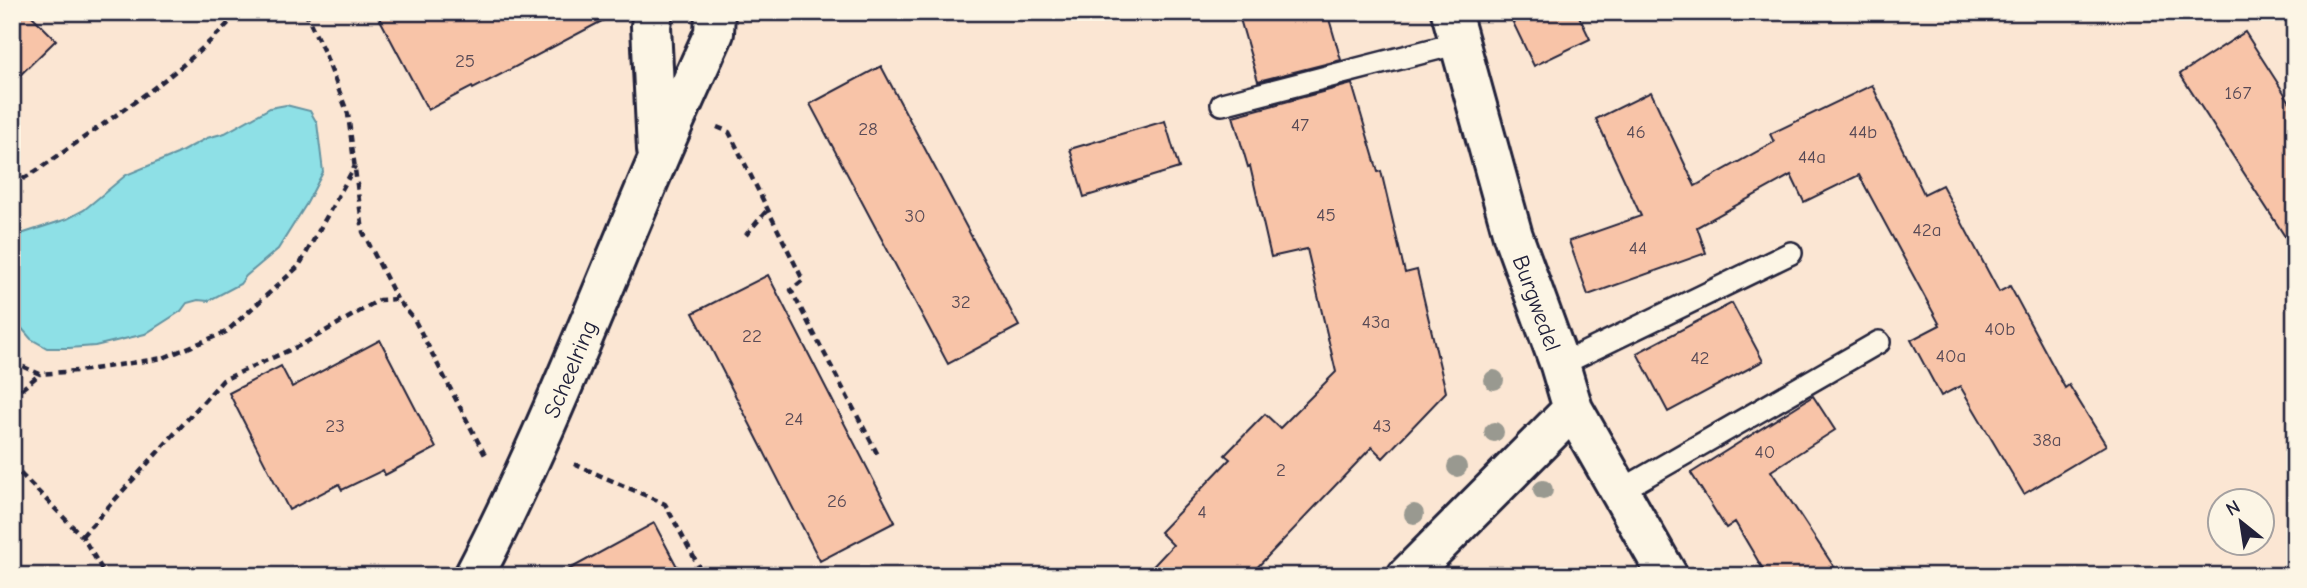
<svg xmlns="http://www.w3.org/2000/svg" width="2307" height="588" viewBox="0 0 2307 588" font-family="'Comic Neue',sans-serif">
  <rect width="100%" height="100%" fill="#fbe6d3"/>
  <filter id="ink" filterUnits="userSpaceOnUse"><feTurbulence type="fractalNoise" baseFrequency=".0143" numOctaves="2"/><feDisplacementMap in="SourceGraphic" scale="14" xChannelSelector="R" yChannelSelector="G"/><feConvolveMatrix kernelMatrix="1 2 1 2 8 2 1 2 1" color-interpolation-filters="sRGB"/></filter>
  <g filter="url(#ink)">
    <path fill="#8ee0e6" stroke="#6394a2" stroke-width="2" d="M286 105 310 111 317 123 323 172 307 203 278 249 246 276 240 284 208 301 198 300 187 303 181 311 145 334 95 346 69 348H47L31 339 12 317V240L21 234 67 219 84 210 126 175 177 154 207 138 225 133 270 108Z"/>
    <path fill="#f8c4a8" stroke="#22223b" stroke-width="2" d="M12 12H28L56 40 12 83Z
      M376 12H619L473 89 472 87 428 110Z
      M1238 12H1327L1341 60 1258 81Z
      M1508 12H1577L1590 39 1534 66Z
      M2245 32 2295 110V252L2180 74Z
      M881 66 1019 326 948 364 810 104Z
      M1352 84 1378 172 1381 171 1405 273 1417 270 1446 392 1383 458 1372 447 1249 576H1144L1173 545 1160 532 1230 459 1225 455 1265 414 1280 428 1336 372 1307 249 1271 257 1250 166 1248 167 1233 116Z
      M1872 85 1924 194 1942 185 1999 292 2010 286 2065 388 2069 385 2106 445 2024 494 1960 386 1941 396 1911 340 1940 325 1859 175 1804 202 1791 175 1697 227 1706 253 1588 295 1569 241 1641 216 1596 119 1651 92 1695 186 1774 142 1770 134Z
      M1165 121 1179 168 1084 197 1070 149Z
      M768 275 895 522 820 561 693 313Z
      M1732 303 1763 361 1668 412 1637 353Z
      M380 340 436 448 385 475 383 470 342 490 339 484 289 510 229 393 281 366 292 387Z
      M1813 396 1835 430 1771 471 1840 576H1767L1735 522 1726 528 1691 473Z
      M654 523 682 576H557Z"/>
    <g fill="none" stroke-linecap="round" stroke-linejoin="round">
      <defs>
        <path id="service" d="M1222 104 1459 43
          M1560 365 1791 253
          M1620 491 1879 342"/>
        <path id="minor" d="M653 12 651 26 657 150
          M1451 12 1513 236 1560 365 1573 409 1668 576
          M474 576C544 441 598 299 658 159 676 117 695 75 714 33L715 12
          M1407 576 1573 409"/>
      </defs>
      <use href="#service" stroke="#22223b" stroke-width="26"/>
      <use href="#minor" stroke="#22223b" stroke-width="44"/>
      <path stroke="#22223b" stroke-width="4.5" stroke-dasharray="7 5" stroke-linecap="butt" d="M305 12 325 54 348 114 363 232 397 299
        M2295 53 2288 58 2295 68
        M717 127 729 132 803 280 791 290 879 457
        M12 185C40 170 63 152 89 134 145 95 192 63 239 12
        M746 235 768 209
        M12 362 40 374 87 370 163 358 226 332 299 266 355 166
        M12 397 40 374
        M574 464 665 504 704 576
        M12 465 82 536 106 576
        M82 536 223 380 303 344 379 300 397 299 414 319 485 455"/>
      <use href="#service" stroke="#fcf5e5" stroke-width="21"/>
      <use href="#minor" stroke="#fcf5e5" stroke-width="38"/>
    </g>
    <g fill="#999990">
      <circle cx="1494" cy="380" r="10"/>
      <circle cx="1494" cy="432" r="10"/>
      <circle cx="1457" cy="467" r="10"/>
      <circle cx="1543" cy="490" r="10"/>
      <circle cx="1414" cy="514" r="10"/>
    </g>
  </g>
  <g text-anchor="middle" stroke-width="7" stroke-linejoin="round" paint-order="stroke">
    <g font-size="19" fill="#584a56">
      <text x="465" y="67">25</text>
      <text x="2238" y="99">167</text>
      <text x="1300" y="131">47</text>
      <text x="868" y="135">28</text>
      <text x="1636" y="138">46</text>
      <text x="1863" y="138">44b</text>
      <text x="1812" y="163">44a</text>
      <text x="1326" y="221">45</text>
      <text x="915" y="222">30</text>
      <text x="1927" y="236">42a</text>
      <text x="1638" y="254">44</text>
      <text x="961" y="308">32</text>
      <text x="1376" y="328">43a</text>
      <text x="2000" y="335">40b</text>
      <text x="752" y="342">22</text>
      <text x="1951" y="362">40a</text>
      <text x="1700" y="364">42</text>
      <text x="794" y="425">24</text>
      <text x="335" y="432">23</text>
      <text x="1382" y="432">43</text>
      <text x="2047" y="446">38a</text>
      <text x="1765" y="458">40</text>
      <text x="1281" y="476">2</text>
      <text x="837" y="507">26</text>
      <text x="1202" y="518">4</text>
    </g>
    <g font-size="23" fill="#22223b" stroke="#fcf5e5">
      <text transform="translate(1537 303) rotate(70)" y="8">Burgwedel</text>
      <text transform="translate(570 369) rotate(-67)" y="8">Scheelring</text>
    </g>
  </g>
  <rect width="2307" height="588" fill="none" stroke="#fcf5e5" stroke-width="42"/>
  <rect x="21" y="21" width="2265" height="546" fill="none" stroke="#22223b" stroke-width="2.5" filter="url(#ink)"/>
  <g transform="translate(2241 522) rotate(330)"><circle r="33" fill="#fcf5e5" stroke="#a5a1a1" stroke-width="2"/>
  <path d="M0-5L12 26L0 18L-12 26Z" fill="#22223b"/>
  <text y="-10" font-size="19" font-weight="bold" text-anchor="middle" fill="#22223b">N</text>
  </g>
</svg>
